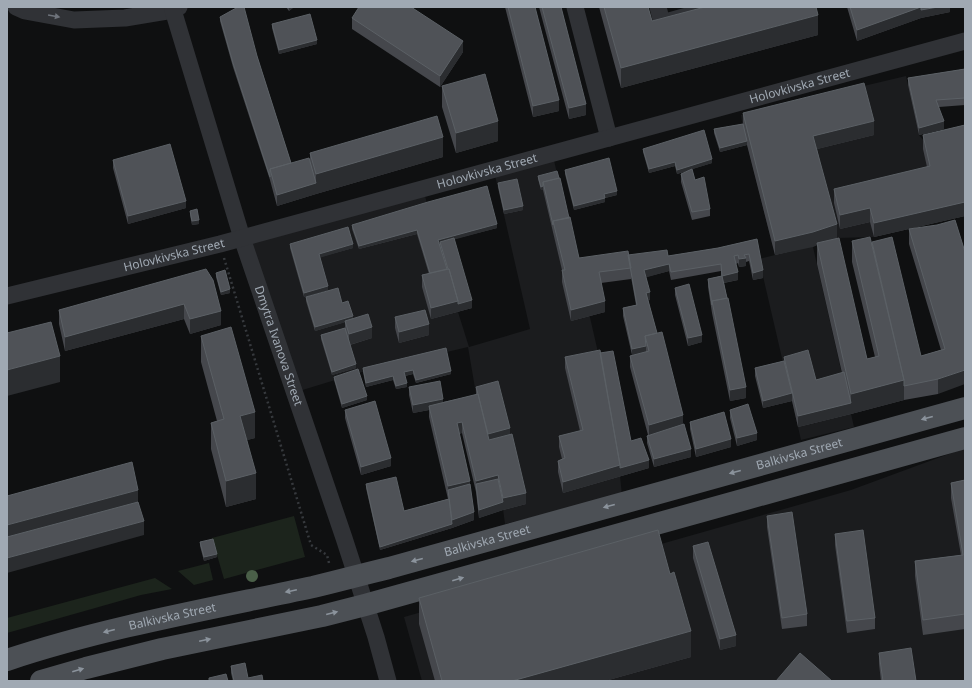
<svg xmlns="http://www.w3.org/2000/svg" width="972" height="688" viewBox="0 0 972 688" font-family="'Noto Sans',sans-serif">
  <rect width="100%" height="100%" fill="#0f1011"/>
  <path fill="#1b1c1e" d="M906 76 919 135 930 148 965 140 874 237 837 238 813 247 854 427 801 440 759 259 775 255 743 128 741 115Z
    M553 156 600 361 620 476 622 495 505 524 503 509 476 394 468 347 358 373 296 392 244 239 423 189 458 312 469 347 530 329 494 171Z
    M965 448V681H422L404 617 851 490Z"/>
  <path fill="#1c241c" d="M294 516 305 557 224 579 212 538Z
    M209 563 213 580 194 585 178 571Z
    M155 578 172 589 141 595 7 633V618Z"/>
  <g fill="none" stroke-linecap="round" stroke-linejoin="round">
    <path stroke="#36393d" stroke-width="2.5" stroke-dasharray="2 3" stroke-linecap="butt" d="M224 258 311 545 327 555 329 563"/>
    <g stroke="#303236" stroke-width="17">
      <path d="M16 7 25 11 74 20 125 18 173 10 179 7"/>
      <path d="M575 7 609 138"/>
      <path d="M658 7 662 23 719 7"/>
      <path id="s1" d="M173 10 242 238 344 538 376 637 388 681"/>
      <path id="s2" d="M7 296 220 244 965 41"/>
    </g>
    <g stroke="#4c5055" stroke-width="22">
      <path id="s3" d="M7 660C106 627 210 609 313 587 338 581 364 574 389 568L965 408"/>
      <path d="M41 681 86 668 162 649 322 616 365 605 965 438"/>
    </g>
  </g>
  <circle fill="#4a5f48" cx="252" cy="576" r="6"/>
  <path fill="#45474c" d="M286 7H294L289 11Z
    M505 7H535L559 111 533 117Z
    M539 7H561L586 115 569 119Z
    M599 7H648L652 21 818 35 621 88Z
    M847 7H950V12L921 18 857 41Z
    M220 17 257 56 291 163H310V153L443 157 316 194 277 206 270 180 233 67 220 21Z
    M352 18 463 52 440 87 352 29Z
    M272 24 317 44 279 54 272 28Z
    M965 69V105L939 107 944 129 919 135 908 85V78Z
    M442 86 498 141 456 153 442 107Z
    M743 113 874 135 817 149 837 238 833 240 867 359 875 357 852 262V241L872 243 921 356 941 350 909 244V229L965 252 938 394 904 400 851 414 798 427 792 401 763 408 755 376V368L784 361V357L816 380 842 373 817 264V245L775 255 747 145 720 152 714 133V129L743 124Z
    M965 125V216L874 237 870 222 840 229 834 203V189L927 167 923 149V135Z
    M643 149 712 163 692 169 695 180 710 209V216L692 220 681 182V174L690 170 677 174 675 166 649 173 643 152Z
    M113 160 186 208 128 224 113 168Z
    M565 170 617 195 605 198V202L574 210 565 174Z
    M538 176 569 218 579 258 628 255 668 256 718 248 757 239 763 278 753 280 749 261 746 262V266L739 267 738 263 736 264 738 280 724 283 746 398 730 401 712 313 708 287V279L721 276V271L671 280 669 271 646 277 650 300H648L657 333 683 424 691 457 654 467 647 443V436L648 435 630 367V356L632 355 623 316V308L636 305 631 277V279L601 283 605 312 571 321 562 282V270L543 190H541L538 179Z
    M498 183 523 210 504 214 498 187Z
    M190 211 199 224 192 225 190 215Z
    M352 225 497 228 454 239 472 308 431 319 422 287V275L429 274 417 234 359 249 352 229Z
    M290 244 353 248 320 257 328 290 304 297 290 248Z
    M216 273 230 293 221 295 216 277Z
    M213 280 221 325 190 334 184 319 65 351 59 324V310Z
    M675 288 702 342 688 346 675 295Z
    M306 297 342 303 353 319 372 338 350 345 356 368 332 375 321 339V335L345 328V322L315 331 306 301Z
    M395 317 429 335 399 343 395 328Z
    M201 336 255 438 247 440 256 499 226 507 211 449V423L217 421 201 362Z
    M446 348 451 374 416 383 413 374 405 376 407 387 396 389 393 380 366 387 363 372V368Z
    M600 353 631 441 649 468 563 493 558 472V461L562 459 559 447V436L580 431 565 368V357Z
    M334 377 367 400 342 408 334 380Z
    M409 387 443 402 476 395V387L510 435 526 504 503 510 479 518 476 492 462 433 459 434 470 484 474 520 452 528 380 550 366 488V484L404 511 448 499 429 417V410L413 413 409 395Z
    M345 410 391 466 361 475 345 418Z
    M730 410 757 440 737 446 730 418Z
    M690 422 731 447 696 457 690 429Z
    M965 480V629L923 635 915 576V561L961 555 951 498V483Z
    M767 516 807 614V626L782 629 767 527Z
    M835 534 875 618V629L847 633 835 545Z
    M200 542 217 557 204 561 200 546Z
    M693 546 736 646 720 650 693 558Z
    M419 598 691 657 605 681H435L419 624Z
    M879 653 916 681H881L879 664Z
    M231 666 248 678 263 681H233L231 673Z"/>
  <path fill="#2b2d30" d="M289 7H294L289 11Z
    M921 7H950V12L921 18 857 41V30Z
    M818 15V35L621 88V68Z
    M317 40V44L279 54V50Z
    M463 41V52L440 87V76Z
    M559 100V111L533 117V106Z
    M586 104V115L569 119V108Z
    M498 121V141L456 153V133Z
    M874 121V135L813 150V136Z
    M944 121V129L919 135V128Z
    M443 137V157L316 194 277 206V195L316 183V174Z
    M747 141V145L720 152V148Z
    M712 159V163L677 174V170Z
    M675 162V166L649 173V169Z
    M543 186V190H541V187Z
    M617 191V195L605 198V202L574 210V206L604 194Z
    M186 201V208L128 224V216Z
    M965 202V216L874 237V223Z
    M523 206V210L504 214V210Z
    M870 208V222L840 229V215Z
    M199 220V224L192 225V221Z
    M497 224V228L438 244V240Z
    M837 224V238L817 245V243V245L813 247 775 255V241Z
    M417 230V234L359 249V246Z
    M353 244V248L319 258V254Z
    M746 258V266L739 267V259Z
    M669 264V271L644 278V270Z
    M763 270V278L753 280V273Z
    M738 272V280L722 283V276Z
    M328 286V290L304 297V293Z
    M230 289V293L221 295V292Z
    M650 292V300L646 301V293Z
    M472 300V308L431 319V308L458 301Z
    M605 301V312L571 321V310Z
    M184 304V319L65 351V337Z
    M221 311V325L190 334V319Z
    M353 316V320L315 331V327Z
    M429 324V335L399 343V332Z
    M372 327V338L349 345V334Z
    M702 335V342L688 346V338Z
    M646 346V353L632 356V349Z
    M60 356V382L7 396V370Z
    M356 364V368L332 375V372Z
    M413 370V374L404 376V372Z
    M965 370V384L938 394V379Z
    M451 371V374L416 383V380Z
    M393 376V380L366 387V383Z
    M904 380V400L851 414 798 427V416L851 403V394Z
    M407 383V387L396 389V386Z
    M746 387V398L730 401V390Z
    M792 393V401L763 408V401Z
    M367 396V400L342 408V404Z
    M443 399V407L429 406V410L413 413V405Z
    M255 412V438L240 442V416Z
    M683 415V426L649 436V425Z
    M462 422V433L457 434V423Z
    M510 428V436L487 441V434Z
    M757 433V440L737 446V438Z
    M731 439V447L696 457V449Z
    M691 449V457L654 467V459Z
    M391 458V466L361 475V467Z
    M649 460V468L563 493V482L620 465Z
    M256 473V499L226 507V481Z
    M498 475V487L476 484V481Z
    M470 481V492L448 490V486Z
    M138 490V516L7 552V525Z
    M526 493V504L503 510 479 518V510L503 502V498Z
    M474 512V520L452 528 380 550V547L452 524V520Z
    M144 521V535L7 573V558Z
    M217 554V557L204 561V557Z
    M691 631V657L605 681H512Z
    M736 635V646L720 650V639Z"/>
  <path fill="#4f5257" stroke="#5b6065" d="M238 7H244L257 56 291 163 270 169V177L233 63 220 17Z
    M359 7H411L463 41 440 76 352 18Z
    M508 7H535L559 100 533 106Z
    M542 7H561L586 104 569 108Z
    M604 7H648L652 21 705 7H816L818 15 621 68Z
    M850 7H921L857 30Z
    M921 7H938L921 10Z
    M310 14 317 40 279 50 272 24Z
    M965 69V98L936 100 944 121 919 128 908 78Z
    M485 74 498 121 456 133 442 86Z
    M864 83 874 121 813 136 837 224 813 232 775 241 743 113Z
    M437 116 443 137 316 174 310 153Z
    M743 124 747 141 720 148 714 129Z
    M965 125V202L874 223 870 208 840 215 834 189 930 166 923 135Z
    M704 130 712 159 677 170 675 162 649 169 643 149Z
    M170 144 186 201 128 216 113 160Z
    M309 158 316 183 277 195 270 169Z
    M609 158 617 191 604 194 605 198 574 206 565 170Z
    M692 169 695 180 704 177 710 209 692 212 681 174Z
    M557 171 559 178 543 182V186L541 187 538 176Z
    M560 178 569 218 553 221V225L543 182Z
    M517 179 523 206 504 210 498 183Z
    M487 186 497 224 438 240 447 269 430 273 417 230 359 246 352 225 428 202Z
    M197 209 199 220 192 221 190 211Z
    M570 217 579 258 628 251 631 268 599 272 605 301 571 310 562 270H565L553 221Z
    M955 220 965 252V370L938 379 904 386V380L872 242 892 237 921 356 945 349 909 229 937 225Z
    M348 227 353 244 319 254 328 286 304 293 290 244Z
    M870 237 904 380 851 394 817 243 839 238 867 359 879 356 852 241Z
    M454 238 472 300 458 304V301L449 269H448L440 242Z
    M757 239 763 270 753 273 749 254 744 255 746 258 739 259 738 255 734 256 738 272 722 276 727 298 712 301V305L708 279 722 276 721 264 671 272 669 264 644 270 650 292 646 293 657 333 645 336 646 346 632 349 623 308 637 305 628 255 667 250 668 256 718 248Z
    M206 269 213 280 221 311 190 319 184 304 65 337 59 310Z
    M449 269 458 301 431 308 422 275Z
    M225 270 230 289 221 292 216 273Z
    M689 284 702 335 688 338 675 288Z
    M338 288 342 303 348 301 353 316 315 327 306 297Z
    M728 298 746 387 730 390 712 301Z
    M425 310 429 324 399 332 395 317Z
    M368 314 372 327 349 334 345 321Z
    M51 322 60 356 7 370V333Z
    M231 327 255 412 240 416 256 473 226 481 211 423 224 419 201 336Z
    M345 328 356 364 332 372 321 335Z
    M662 332 683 415 649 425 630 356 649 351 645 336Z
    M446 348 451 371 416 380 413 370 404 372 407 383 396 386 393 376 366 383 363 368Z
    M600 350 620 465 563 482 558 461 565 458 559 436 583 430 565 357Z
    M808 350 816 380 844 372 851 403 798 416 784 357Z
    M613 351 631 441 641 438 649 460 620 468V465L600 353Z
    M784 361 792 393 763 401 755 368Z
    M358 369 367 396 342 404 334 377Z
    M440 381 443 399 413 405 409 387Z
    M498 381 510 428 488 434 478 394 476 387Z
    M478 394 489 440 512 434 526 493 503 498 498 475 476 481 462 422 457 423 470 481 448 486 429 406Z
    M375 401 391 458 361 467 345 410Z
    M748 404 757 433 737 438 730 410Z
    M724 412 731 439 696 449 690 422Z
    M684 424 691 449 654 459 647 436Z
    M132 462 138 490 7 525V496Z
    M396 477 404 511 449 499 452 524 380 547 366 484Z
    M498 479 503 502 479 510 476 484Z
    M965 480V614L923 620 915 561 963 555 951 483Z
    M470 484 474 512 452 520 448 490Z
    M138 502 144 521 7 558V537Z
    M792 512 807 614 782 618 767 516Z
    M658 530 670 574 674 572 691 631 512 681H442L419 598Z
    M863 530 875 618 847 621 835 534Z
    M213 539 217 554 204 557 200 542Z
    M708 542 736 635 720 639 693 546Z
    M911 648 916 681H883L879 653Z
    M800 653 832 681H776Z
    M245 663 248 678 262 675 263 681H234L231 666Z
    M226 674 228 681H209V678Z"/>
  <defs><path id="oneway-solid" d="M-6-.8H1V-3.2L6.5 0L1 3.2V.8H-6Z"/></defs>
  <use fill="#6e737b" href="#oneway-solid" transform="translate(54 16) rotate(10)"/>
  <g fill="#8b939c">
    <use href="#oneway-solid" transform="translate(927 418) rotate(165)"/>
    <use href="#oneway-solid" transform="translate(735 472) rotate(165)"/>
    <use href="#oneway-solid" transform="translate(609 506) rotate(165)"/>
    <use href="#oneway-solid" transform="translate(417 560) rotate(165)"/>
    <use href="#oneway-solid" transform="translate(458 579) rotate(-16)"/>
    <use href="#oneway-solid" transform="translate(291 591) rotate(168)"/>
    <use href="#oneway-solid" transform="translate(332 613) rotate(-14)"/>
    <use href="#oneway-solid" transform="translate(109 631) rotate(166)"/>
    <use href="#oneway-solid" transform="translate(205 640) rotate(-12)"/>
    <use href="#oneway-solid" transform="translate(78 670) rotate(-16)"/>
  </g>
  <g text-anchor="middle" stroke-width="3.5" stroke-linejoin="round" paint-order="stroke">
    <g font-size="12" fill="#a0a9b3" stroke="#0b0b0c">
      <text dy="4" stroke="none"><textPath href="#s2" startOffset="820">Holovkivska Street</textPath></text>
      <text dy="4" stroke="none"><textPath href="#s2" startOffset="496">Holovkivska Street</textPath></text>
      <text dy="4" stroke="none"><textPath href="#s2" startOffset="172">Holovkivska Street</textPath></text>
      <text dy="4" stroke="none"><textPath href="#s1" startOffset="352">Dmytra Ivanova Street</textPath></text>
      <text dy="4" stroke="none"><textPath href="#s3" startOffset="819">Balkivska Street</textPath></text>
      <text dy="4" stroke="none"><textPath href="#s3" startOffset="495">Balkivska Street</textPath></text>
      <text dy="4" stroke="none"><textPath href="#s3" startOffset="171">Balkivska Street</textPath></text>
    </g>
  </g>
  <rect width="972" height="688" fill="none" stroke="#a0a9b3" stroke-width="16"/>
</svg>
